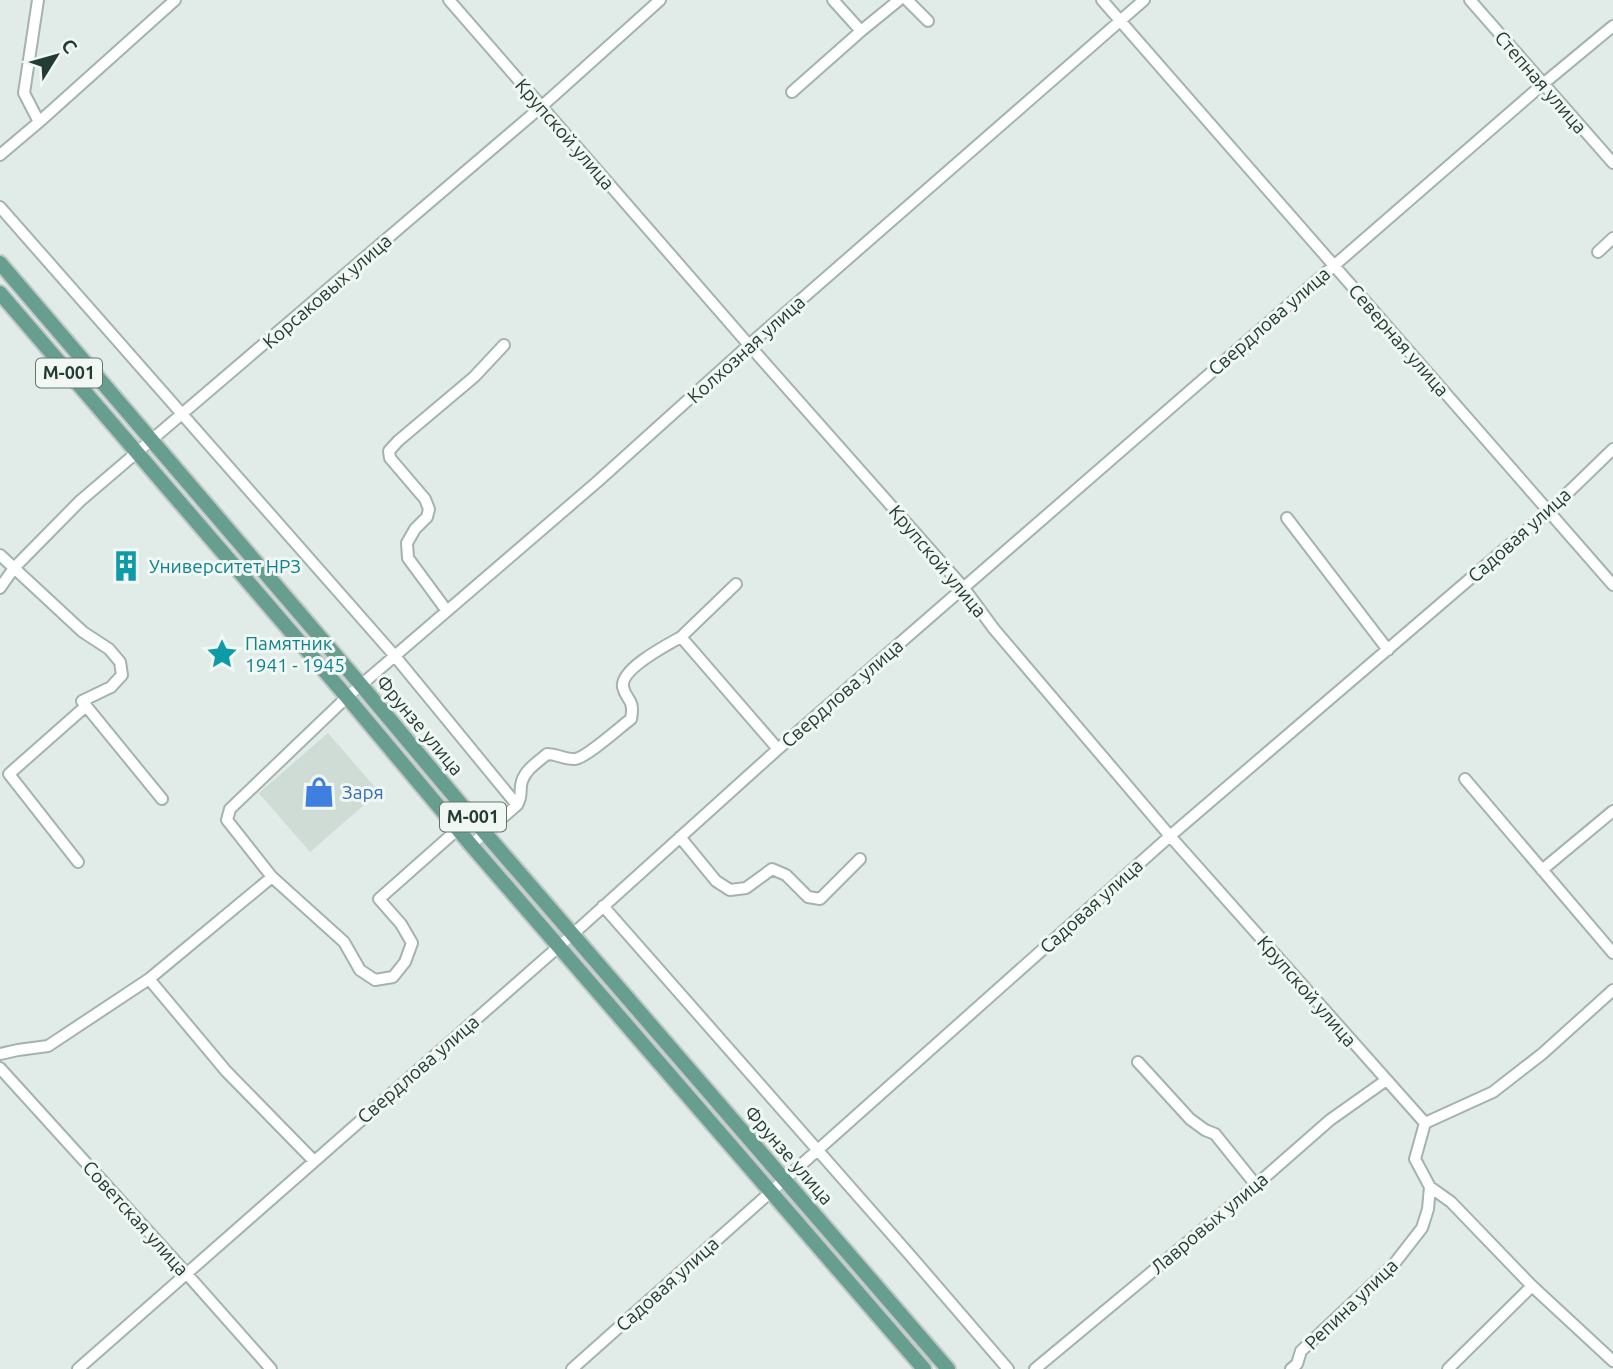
<svg xmlns="http://www.w3.org/2000/svg" width="1613" height="1369" viewBox="0 0 1613 1369" font-family="Ubuntu,sans-serif">
  <rect width="100%" height="100%" fill="#e1ebe7"/>
  <path fill="#cfdbd5" d="M328 733 379 792 310 852 259 793Z"/>
  <g fill="none" stroke-linecap="round" stroke-linejoin="round">
    <defs>
      <path id="minor" d="M38 0 24 93 39 122
        M449 0 749 345 963 587 994 629 1170 836 1425 1123
        M833 0 861 31
        M907 0 928 21
        M1102 0 1613 585
        M1470 0 1613 163
        M792 92 861 31 899 0
        M0 155 39 122 175 0
        M0 207 394 655 517 805
        M1598 252 1613 238
        M1287 518 1388 650
        M0 555 83 632 109 649 120 662 122 675 111 687 82 701 162 799
        M736 584 681 637 778 749
        M0 588 14 568 80 501 541 107 660 0
        M447 611 408 558 407 543 415 529 427 517 429 509 425 499 390 458 389 451 398 441 474 377 504 345
        M1465 779 1613 953
        M458 829 379 899 401 924 412 943 405 962 393 977 375 980 360 970 344 942 272 877 227 820 230 809 347 697 597 482 749 345 1144 0
        M680 837 716 881 730 890 746 888 772 869 786 875 808 897 820 899 860 859
        M471 845 517 805C523 796 519 790 522 781 526 769 538 762 547 754 557 754 566 760 575 759 586 758 620 727 631 719 635 698 626 701 623 687 620 669 667 645 681 637
        M78 862 9 774 86 706
        M1542 870 1613 811
        M603 906 909 1254 1008 1369
        M149 979 226 1071 314 1161
        M0 1054 18 1050 48 1046 149 979 272 877
        M1138 1062 1190 1119 1205 1130 1215 1134 1256 1185
        M0 1068 186 1273 271 1369
        M1425 1123 1493 1092 1542 1054 1613 990
        M1430 1187 1451 1202 1532 1286 1613 1361
        M78 1369 573 934 778 749 1543 84 1613 26
        M572 1369 1170 836 1549 511 1613 449
        M1035 1369 1248 1192 1330 1120 1385 1081
        M1291 1369 1297 1364 1301 1351 1394 1264 1422 1228 1428 1209 1430 1187 1415 1159 1425 1123
        M1448 1369 1532 1286"/>
      <path id="major" d="M0 263 361 685 485 833 948 1369
        M0 293 347 697 471 845 924 1369"/>
    </defs>
    <use href="#minor" stroke="#a4b3ae" stroke-width="14"/>
    <use href="#major" stroke="#c1c8c6" stroke-width="18"/>
    <use href="#minor" stroke="#fff" stroke-width="10"/>
    <use href="#major" stroke="#689e90" stroke-width="14"/>
  </g>
  <defs>
    <symbol id="building-bare" viewBox="-9 -9 18 18"><path d="M-4-6H4V6H1V3H-1V6H-4ZM-2.5-4.3h1.7v1.8h-1.7ZM.8-4.3h1.7v1.8H.8ZM-2.5-1h1.7V.8h-1.7ZM.8-1h1.7V.8H.8Z" fill="#0f9aa8" stroke="#f1f8f4" stroke-width="2.5" paint-order="stroke"/></symbol>
    <symbol id="sight-bare" viewBox="-9 -9 18 18"><path d="M0-6L1.8-2.2L6-1.7L2.9 1.2L3.7 5.4L0 3.3L-3.7 5.4L-2.9 1.2L-6-1.7L-1.8-2.2Z" fill="#0f9aa8" stroke="#f1f8f4" stroke-width="2.5" paint-order="stroke"/></symbol>
    <symbol id="shop-bare" viewBox="-9 -9 18 18"><path d="M-5-2.5h2.3a2.7 3.5 0 0 1 5.4 0H5L5.5 6h-11ZM-1.5-2.5h3a1.5 2.3 0 0 0-3 0Z" fill="#3f7fe0" stroke="#f1f8f4" stroke-width="2.5" paint-order="stroke"/></symbol>
  </defs>
  <g fill-rule="evenodd">
    <use href="#building-bare" x="104" y="544" width="44" height="44"/>
    <use href="#sight-bare" x="200" y="632" width="44" height="44"/>
    <use href="#shop-bare" x="297" y="770" width="44" height="44"/>
  </g>
  <g text-anchor="middle" stroke-width="6" stroke-linejoin="round" paint-order="stroke">
    <g fill="#f1f8f4" stroke="#60746e" stroke-width="2">
      <rect x="36" y="358.5" width="66" height="29" rx="5"/>
      <rect x="440" y="802.5" width="66" height="29" rx="5"/>
    </g>
    <g font-size="18" font-weight="bold" fill="#223b34">
      <text x="69" y="379">M-001</text>
      <text x="473" y="823">M-001</text>
    </g>
    <g font-size="19" fill="#223b34" stroke="#f1f8f4">
      <text transform="translate(1541 82) rotate(49)" y="7">Степная улица</text>
      <text transform="translate(565 134) rotate(49)" y="7">Крупской улица</text>
      <text transform="translate(327 291) rotate(-41)" y="7">Корсаковых улица</text>
      <text transform="translate(1269 321) rotate(-41)" y="7">Свердлова улица</text>
      <text transform="translate(1399 340) rotate(49)" y="7">Северная улица</text>
      <text transform="translate(746 349) rotate(-42)" y="7">Колхозная улица</text>
      <text transform="translate(1519 535) rotate(-42)" y="7">Садовая улица</text>
      <text transform="translate(938 561) rotate(50)" y="7">Крупской улица</text>
      <text transform="translate(842 693) rotate(-41)" y="7">Свердлова улица</text>
      <text transform="translate(420 725) rotate(50)" y="7">Фрунзе улица</text>
      <text transform="translate(1091 906) rotate(-42)" y="7">Садовая улица</text>
      <text transform="translate(1307 991) rotate(49)" y="7">Крупской улица</text>
      <text transform="translate(418 1069) rotate(-41)" y="7">Свердлова улица</text>
      <text transform="translate(789 1155) rotate(49)" y="7">Фрунзе улица</text>
      <text transform="translate(136 1218) rotate(48)" y="7">Советская улица</text>
      <text transform="translate(1209 1223) rotate(-40)" y="7">Лавровых улица</text>
      <text transform="translate(667 1284) rotate(-42)" y="7">Садовая улица</text>
      <text transform="translate(1351 1304) rotate(-44)" y="7">Репина улица</text>
    </g>
    <g font-size="19" fill="#0d838f" stroke="#f1f8f4" text-anchor="start">
      <text x="149" y="573">Университет НРЗ</text>
      <text x="245" y="650">Памятник<tspan x="245" dy="22">1941 - 1945</tspan></text>
    </g>
    <g font-size="19" fill="#366cbe" stroke="#f1f8f4" text-anchor="start">
      <text x="342" y="799">Заря</text>
    </g>
  </g>
  <g transform="translate(56 56) rotate(53)" stroke="#f1f8f4" stroke-width="5" paint-order="stroke">
  <path d="M0-5L12 26L0 18L-12 26Z" fill="#223b34"/>
  <text y="-10" font-size="19" font-weight="bold" text-anchor="middle" fill="#223b34">С</text>
  </g>
</svg>
